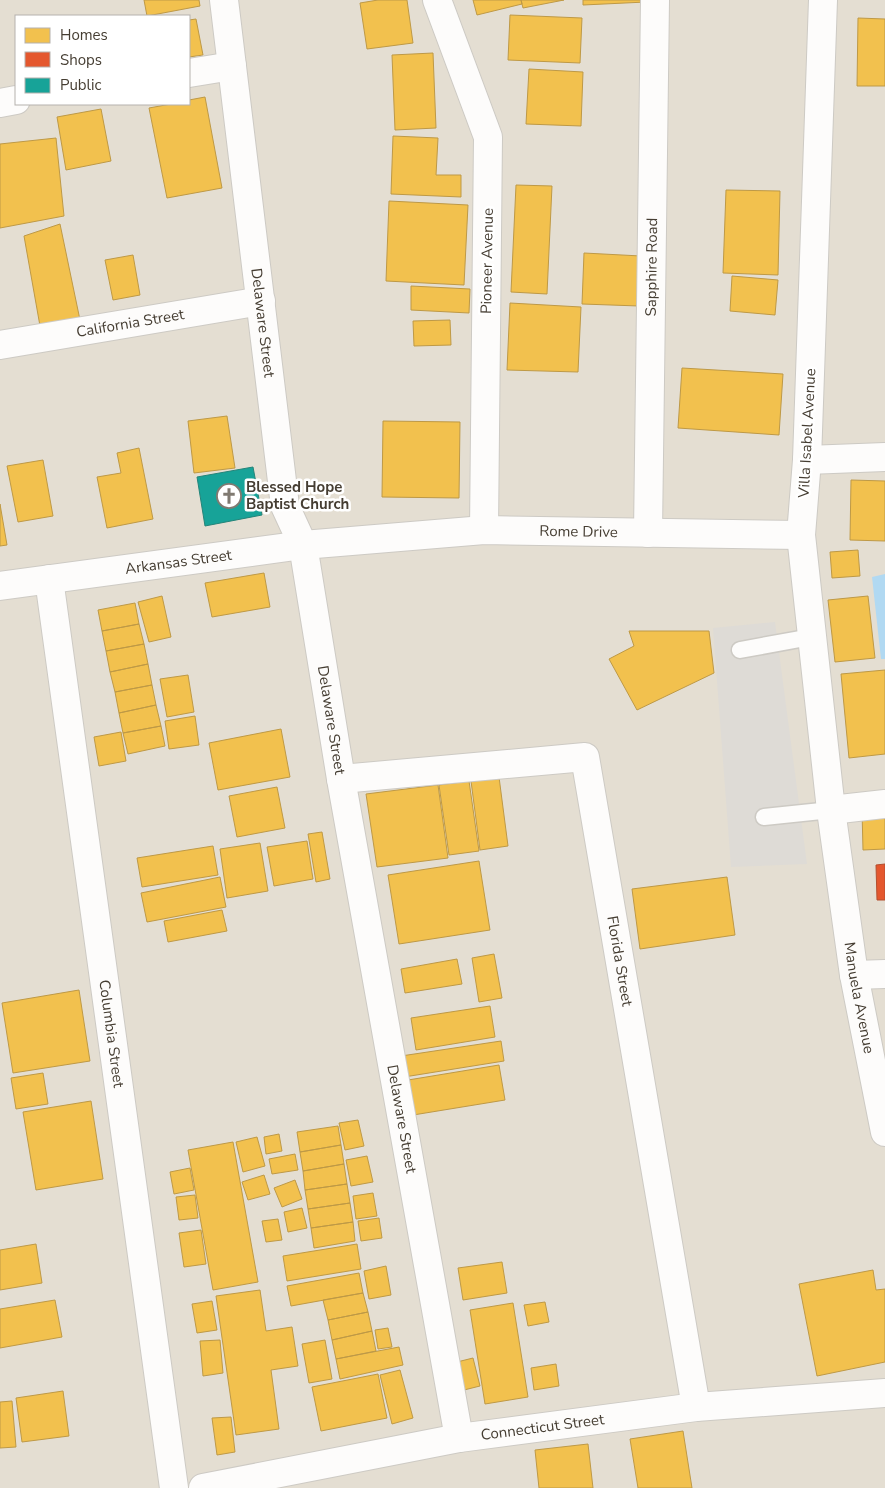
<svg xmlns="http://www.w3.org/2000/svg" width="885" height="1488" viewBox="0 0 885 1488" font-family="'Nunito Sans',sans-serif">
  <rect width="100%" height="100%" fill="#efece6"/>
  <path fill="#e4ded2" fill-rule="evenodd" d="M0 0H885V1488H0ZM16 16H189V104H16Z"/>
  <path fill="#dedbd6" d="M775 622 807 864 731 867 713 628Z"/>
  <path fill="#b1d9f2" d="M885 574V659H881L872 577Z"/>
  <path fill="#f2c14e" stroke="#be9946" d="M144 0H199L200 6 147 16Z
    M378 0H407L413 43 367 49 360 3Z
    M473 0H521L522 4 477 15Z
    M521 0H564L523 8Z
    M583 0H646V2L583 5Z
    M510 15 582 18 580 63 508 60Z
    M858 18 885 19V86H857Z
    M196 19 203 55 189 57V20Z
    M433 53 436 128 395 130 392 55Z
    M529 69 583 72 581 126 526 124Z
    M205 97 222 188 167 198 149 108 171 104H189V100Z
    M101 109 111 161 66 170 57 117Z
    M393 136 438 138 436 175H461V197L391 194Z
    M56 138 64 216 0 228V144Z
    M516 185 552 186 547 294 511 292Z
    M726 190 780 191 778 275 723 273Z
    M389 201 468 205 464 285 386 281Z
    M60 224 80 320 40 326 24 236Z
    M584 253 641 256 639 306 582 304Z
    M133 255 140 295 113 300 105 260Z
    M732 276 778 280 775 315 730 311Z
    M411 286 470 289 469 313 411 310Z
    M510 303 581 307 578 372 507 370Z
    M450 320 451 345 414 346 413 321Z
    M682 368 783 374 779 435 678 428Z
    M227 416 235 468 194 473 188 421Z
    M383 421 460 422 459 498 382 497Z
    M139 448 153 519 107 528 97 477 121 473 117 453Z
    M43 460 53 516 18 522 7 466Z
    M851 480 885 481V541L850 540Z
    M0 504 7 545 0 546Z
    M858 550 860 576 832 578 830 552Z
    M264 573 270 607 212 617 205 583Z
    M162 596 171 637 149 642 138 602Z
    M868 596 875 658 835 662 828 600Z
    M135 603 139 624 102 631 98 610Z
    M139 624 144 644 106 651 102 631Z
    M629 631H709L714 673 637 710 609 659 634 646Z
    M144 644 148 664 110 672 106 651Z
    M148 664 152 685 115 692 110 672Z
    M885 670V754L849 758 841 674Z
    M188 675 194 712 167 717 160 679Z
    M152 685 156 705 119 713 115 692Z
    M156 705 161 726 123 733 119 713Z
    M195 716 199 745 169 749 165 721Z
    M161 726 165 746 128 754 123 733Z
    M281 729 290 777 218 790 209 743Z
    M121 732 126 761 99 766 94 737Z
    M499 777 508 846 480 850 471 781Z
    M469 781 479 851 449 855 439 785Z
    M438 785 448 858 377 867 366 794Z
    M277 787 285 828 237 837 229 796Z
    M885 809V849L863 850 862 810Z
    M322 832 330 879 316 882 308 834Z
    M307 841 313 879 274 886 267 847Z
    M260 843 268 891 227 898 220 849Z
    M213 846 218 875 142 887 137 858Z
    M479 861 490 930 399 944 388 875Z
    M220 877 226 907 147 922 141 893Z
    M727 877 735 935 640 949 632 889Z
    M222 910 227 931 168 942 164 921Z
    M494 954 502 998 479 1002 472 958Z
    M457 959 462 984 405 993 401 969Z
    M79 990 90 1061 13 1073 2 1003Z
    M490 1006 495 1037 416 1050 411 1018Z
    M501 1041 504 1061 404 1077 401 1056Z
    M499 1065 505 1100 407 1116 402 1081Z
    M43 1073 48 1104 16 1109 11 1078Z
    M91 1101 103 1179 36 1190 23 1112Z
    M358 1120 364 1146 345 1150 339 1123Z
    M338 1126 341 1145 300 1152 297 1132Z
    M279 1134 282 1151 266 1154 264 1137Z
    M257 1137 265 1166 243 1172 236 1142Z
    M233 1142 258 1282 213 1290 188 1150Z
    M341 1145 344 1164 303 1171 300 1152Z
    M295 1154 298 1170 272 1174 269 1159Z
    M367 1156 373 1182 351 1186 346 1160Z
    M344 1164 347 1184 305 1190 303 1171Z
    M190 1168 194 1190 174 1194 170 1172Z
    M264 1175 270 1194 248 1200 242 1182Z
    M295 1180 302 1199 282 1207 274 1188Z
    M347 1184 350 1203 308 1209 305 1190Z
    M373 1193 377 1216 356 1219 353 1196Z
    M195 1195 198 1218 179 1220 176 1197Z
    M350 1203 353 1222 311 1228 308 1209Z
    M302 1208 307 1228 288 1232 284 1212Z
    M379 1218 382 1238 361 1241 358 1221Z
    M278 1219 282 1240 266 1242 262 1221Z
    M353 1222 355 1241 314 1248 311 1228Z
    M201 1230 206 1264 184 1267 179 1233Z
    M36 1244 42 1283 0 1290V1250Z
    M357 1244 361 1269 287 1281 283 1256Z
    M502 1262 507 1293 463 1300 458 1268Z
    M386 1266 391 1295 369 1299 364 1271Z
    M873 1270 876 1290 885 1289V1362L817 1376 799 1284Z
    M359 1273 363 1293 291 1306 287 1286Z
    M260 1290 266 1331 292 1327 298 1366 271 1370 279 1429 236 1435 216 1296Z
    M363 1293 368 1312 328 1320 323 1300Z
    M55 1300 62 1337 0 1348V1309Z
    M212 1301 217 1330 197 1333 192 1304Z
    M545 1302 549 1322 528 1326 524 1305Z
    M513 1303 528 1397 485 1404 470 1310Z
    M368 1312 372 1331 332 1340 328 1320Z
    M388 1328 392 1347 378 1349 375 1330Z
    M372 1331 376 1351 336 1359 332 1340Z
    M220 1340 223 1373 203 1376 200 1341Z
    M325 1340 332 1379 309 1383 302 1344Z
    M399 1347 403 1365 340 1379 336 1359Z
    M473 1358 480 1386 460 1391 453 1363Z
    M556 1364 559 1386 534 1390 531 1368Z
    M400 1370 413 1418 392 1424 380 1375Z
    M378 1374 387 1418 321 1431 312 1387Z
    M63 1391 69 1436 22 1442 16 1398Z
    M12 1401 16 1447 0 1448V1402Z
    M231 1417 235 1452 217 1455 212 1418Z
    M683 1431 692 1488H638L630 1439Z
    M588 1444 593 1488H539L535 1450Z"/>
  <path fill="#e4572e" stroke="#b44f2f" d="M885 864V900H877L876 865Z"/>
  <path fill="#17a398" stroke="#258479" d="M253 467 262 515 205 526 197 477Z"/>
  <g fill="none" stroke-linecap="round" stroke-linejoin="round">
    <defs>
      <path id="service" d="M740 650 811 637
        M764 817 831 810"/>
      <g id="minor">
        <path id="s1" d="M224 0 285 506 303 545 341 779 459 1438"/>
        <path d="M437 0 488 137 484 530"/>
        <path d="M189 73 232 66"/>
        <path d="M0 103 16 100"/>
        <path id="s2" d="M0 345 261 301"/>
        <path d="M807 460 885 457"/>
        <path id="s3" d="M648 533 655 0"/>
        <path id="s4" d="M49 579 174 1488"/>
        <path id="s5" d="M341 779 585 757 696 1407"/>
        <path d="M831 810 885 804"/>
      </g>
      <g id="tertiary">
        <path id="s6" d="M823 0 807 460 801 535 831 810 854 975 885 1132"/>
        <path id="s7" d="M0 586 303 545 484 530 801 535"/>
        <path d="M854 975 885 974"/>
        <path id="s8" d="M203 1488 459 1438 696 1407 885 1393"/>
      </g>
    </defs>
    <use href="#service" stroke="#cdcac4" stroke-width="19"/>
    <use href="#minor" stroke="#cdcac4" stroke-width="30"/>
    <use href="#tertiary" stroke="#cdcac4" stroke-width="30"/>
    <use href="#service" stroke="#fdfcfb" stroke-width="16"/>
    <use href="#minor" stroke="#fdfcfb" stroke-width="28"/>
    <use href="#tertiary" stroke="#fdfcfb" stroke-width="28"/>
  </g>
  <defs>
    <symbol id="church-ring" viewBox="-11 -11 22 22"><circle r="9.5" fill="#fff" stroke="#807a71" stroke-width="1.5"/><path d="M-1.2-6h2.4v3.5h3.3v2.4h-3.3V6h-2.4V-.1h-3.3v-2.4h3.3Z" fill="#807a71"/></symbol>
  </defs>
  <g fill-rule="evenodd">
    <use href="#church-ring" x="215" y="482" width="28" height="28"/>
  </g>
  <g text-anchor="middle" stroke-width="5" stroke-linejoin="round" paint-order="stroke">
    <g font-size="15" fill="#453d32" stroke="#fff">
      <text transform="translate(487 261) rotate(-89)" y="5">Pioneer Avenue</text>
      <text dy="5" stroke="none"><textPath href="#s3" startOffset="266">Sapphire Road</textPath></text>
      <text dy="5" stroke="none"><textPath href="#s1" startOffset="325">Delaware Street</textPath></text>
      <text dy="5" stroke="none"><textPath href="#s2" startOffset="132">California Street</textPath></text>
      <text transform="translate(807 433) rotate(-87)" y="5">Villa Isabel Avenue</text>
      <text dy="5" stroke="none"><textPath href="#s7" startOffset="582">Rome Drive</textPath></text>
      <text dy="5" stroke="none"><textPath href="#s7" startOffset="180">Arkansas Street</textPath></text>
      <text dy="5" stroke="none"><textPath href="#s1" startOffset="730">Delaware Street</textPath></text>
      <text dy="5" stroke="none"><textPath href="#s5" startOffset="452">Florida Street</textPath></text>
      <text dy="5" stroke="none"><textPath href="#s6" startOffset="1002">Manuela Avenue</textPath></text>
      <text dy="5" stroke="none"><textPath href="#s4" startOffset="459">Columbia Street</textPath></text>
      <text dy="5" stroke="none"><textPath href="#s1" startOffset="1135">Delaware Street</textPath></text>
      <text dy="5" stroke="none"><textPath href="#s8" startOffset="345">Connecticut Street</textPath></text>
    </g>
    <g font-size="15" font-weight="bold" fill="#453d32" stroke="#fff" text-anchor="start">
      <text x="246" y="492">Blessed Hope<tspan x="246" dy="17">Baptist Church</tspan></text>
    </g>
  </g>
  <rect x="15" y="15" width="175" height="90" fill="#ffffff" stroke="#b5b1ad"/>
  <rect x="25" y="28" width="25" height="15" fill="#f2c14e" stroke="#b5b1ad"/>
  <text x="60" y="40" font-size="15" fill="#453d32">Homes</text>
  <rect x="25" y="52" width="25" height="15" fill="#e4572e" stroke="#b5b1ad"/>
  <text x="60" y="65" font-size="15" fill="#453d32">Shops</text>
  <rect x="25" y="78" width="25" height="15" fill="#17a398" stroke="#b5b1ad"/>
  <text x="60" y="90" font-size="15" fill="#453d32">Public</text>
</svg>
